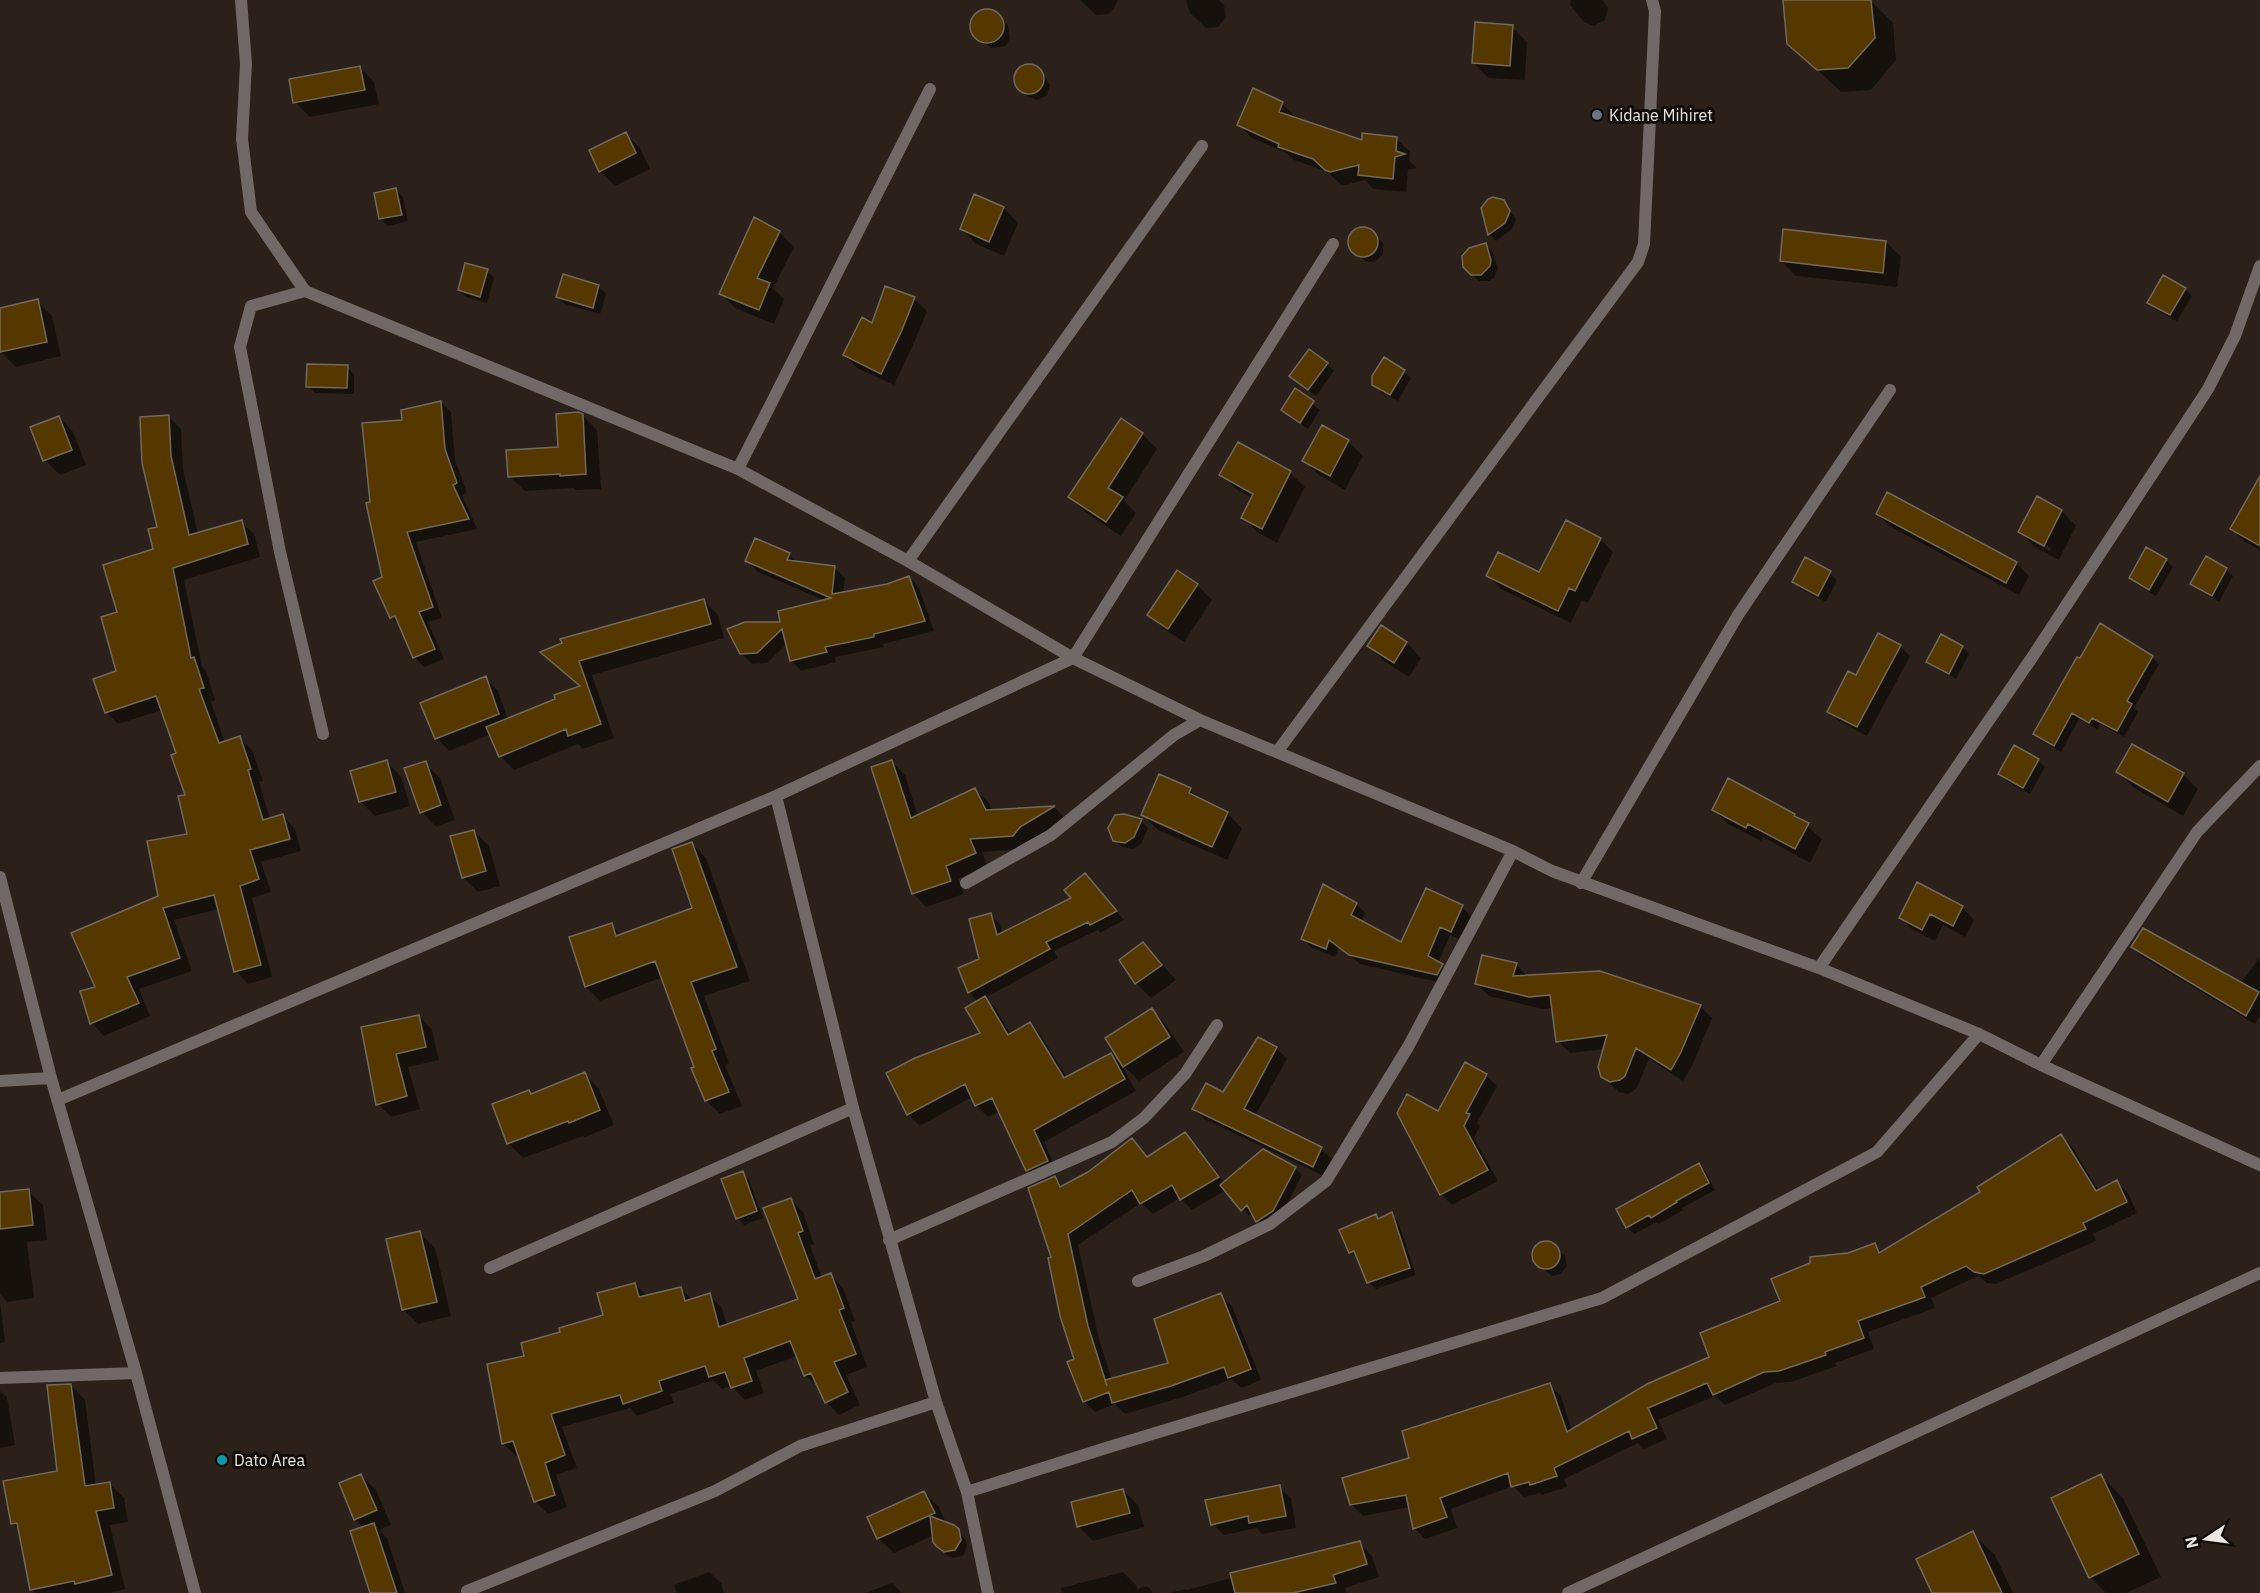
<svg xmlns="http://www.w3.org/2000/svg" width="2260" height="1593" viewBox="0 0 2260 1593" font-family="'IBM Plex Sans',sans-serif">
  <rect width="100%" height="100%" fill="#2c211a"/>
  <path fill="#0007" fill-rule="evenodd" d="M1080 0H1118L1113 10 1108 14 1096 15Z
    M1186 0H1219L1224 5 1226 17 1218 27 1206 28 1190 13Z
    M1571 0H1603L1608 8 1605 20 1594 26 1584 22 1570 5Z
    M1792 0H1870L1893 23 1896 60 1871 90 1841 92 1789 43Z
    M990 11 1008 25 1010 38 1006 46 991 48 974 33 973 22 979 13Z
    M1512 27 1527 42 1525 80 1488 78 1474 63Z
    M1027 66 1037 69 1045 76 1050 86 1046 96 1037 100 1028 97 1020 89 1016 81 1020 68Z
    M360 67 374 82 379 104 310 117 295 102Z
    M1253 90 1282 104 1296 117 1295 119 1363 142 1397 139 1410 152 1409 161 1417 168 1408 170 1406 192 1373 189 1365 180 1345 185 1340 184 1328 172 1294 160 1286 153 1252 138 1239 125Z
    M625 134 640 148 650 169 615 186 600 171Z
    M396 190 403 197 408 221 388 226 381 219Z
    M1503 202 1516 219 1512 229 1496 241 1489 234 1482 209Z
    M1004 208 1018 223 1004 256 976 244 962 229Z
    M1366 229 1383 243V254L1375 262H1366L1352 248 1351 238 1357 230Z
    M779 232 794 247 773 288 784 299 774 324 735 308 721 293Z
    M1886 242 1901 257 1897 287 1796 276 1781 261Z
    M1485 244 1492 251 1498 268 1494 278 1489 281H1479L1468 271Z
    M487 271 494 278 487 303 466 297 459 290Z
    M564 276 599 287 606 294 600 314 565 304 558 297Z
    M2185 289 2192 296 2177 321 2156 310 2149 303Z
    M914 298 927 311 914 343 894 385 857 368 845 355Z
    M37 301 52 316 61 356 16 367 1 352 0 309Z
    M1384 359 1404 371 1411 378 1398 401 1381 392 1374 384Z
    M1327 364 1334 371 1316 396 1291 376Z
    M347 367 354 374V394L315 393 308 386Z
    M1295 390 1320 410 1308 429 1282 410Z
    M441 402 451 412 455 460 467 493 462 495 477 529 416 542 442 618 428 622 444 659 424 667 414 657 401 627 391 617 372 503 403 421Z
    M582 415 597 430 601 489 576 490 574 488 525 491 510 477 560 448Z
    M168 416 181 429 183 469 198 534 241 522 254 534 260 557 184 580 202 666 206 671 215 700 211 702 225 743 240 738 252 750 263 781 259 782 270 819 283 816 295 829 301 851 261 862 271 892 252 898 272 977 248 984 236 971 219 909 174 920 192 971 139 989 150 1016 104 1036 92 1023 82 992 97 988 159 897 189 835 187 796 178 754 162 710 118 724 106 712 118 672 119 613 155 550Z
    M59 417 73 432 86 465 60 475 45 460 32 428Z
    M1121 420 1142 434 1157 449 1124 501 1136 513 1121 536 1085 512 1070 497Z
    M1348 441 1363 456 1345 490 1319 475 1304 461Z
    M1238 444 1290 473 1305 487 1277 543 1257 532 1243 517 1252 498 1236 489 1221 474Z
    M2260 491V550L2244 541 2232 529Z
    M2037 498 2062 511 2076 526 2059 560 2035 547 2020 532ZM2035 540 2051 548 2050 551 2035 543Z
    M1877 514 2016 563 2029 576 2019 595 1891 527Z
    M1567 522 1600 539 1613 552 1588 603 1582 600 1571 623 1501 589 1488 576 1540 574Z
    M789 554 798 563 835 568 845 578 843 593 887 585 909 578 919 588 934 631 883 644 884 647 835 657 836 662 801 671 791 660 787 644 767 663 752 664 741 653 782 623 826 601 758 572 747 561Z
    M1806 559 1830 573 1837 580 1826 602 1801 589 1794 582Z
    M2166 560 2173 567 2156 596 2138 585 2131 578Z
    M2226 569 2233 576 2219 602 2199 590 2192 583Z
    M1197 585 1212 600 1184 642 1164 629 1149 614Z
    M704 601 718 615 724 638 592 675 614 738 583 749 578 744 514 770 500 756 491 734 449 751 437 738 486 678 498 691 508 720 581 687 543 653Z
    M1381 627 1407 643 1421 658 1409 677 1384 661 1369 646Z
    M1900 646 1910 656 1867 736 1839 721 1829 711 1857 677Z
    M1962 647 1969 654 1956 679 1935 668 1928 661Z
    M2152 657 2159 664 2134 708 2138 712 2124 737 2100 724 2097 729 2079 719 2061 752 2042 741 2035 734 2080 660Z
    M2038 760 2045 767 2030 794 2007 781 2000 774Z
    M387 762 401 777 410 806 375 816 360 801Z
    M892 762 905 775 918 816 975 790 989 803 992 811 1054 807 1067 820 1027 849 982 852 988 867 958 879 964 894 926 907 913 893Z
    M425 763 440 778 455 820 436 827 422 812Z
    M2118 772 2183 774 2198 789 2183 816 2133 787Z
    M1160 776 1190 790 1202 801 1227 813 1242 828 1227 860 1158 830 1143 815Z
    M1713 809 1794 815 1822 839 1810 863 1763 837 1761 841 1728 824Z
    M1141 821 1148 828 1141 844 1133 849 1122 847 1114 840Z
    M474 831 489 846 500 886 478 892 463 877Z
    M692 844 706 858 750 981 704 996 729 1063 725 1065 742 1106 720 1114 706 1100 696 1068 663 977 600 1001 586 987 611 925 622 936 694 909Z
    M1093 883 1124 920 1100 933 1098 930 1054 951 1058 958 985 998 996 1009 1011 1035 1030 1023 1041 1035 1067 1078 1111 1054 1122 1066 1136 1091 1044 1142 1058 1173 1038 1182 1027 1170 1000 1111 988 1117 976 1105 972 1097 920 1126 908 1114 982 1033 978 1002 969 992 960 969 981 960 991 915 1000 924 1002 934 1074 899Z
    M1426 890 1462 907 1471 916 1461 940 1450 935 1438 963 1451 975 1446 984 1360 964 1339 948 1335 957 1312 948 1303 939 1356 904 1365 913 1361 922 1402 944Z
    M1962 907 1974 920 1965 937 1943 925 1935 941 1913 930 1900 917Z
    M1143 944 1176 980 1151 998 1136 983Z
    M2133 947 2241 983 2260 957V1015L2255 1024 2141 956Z
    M1516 964 1528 977 1700 1006 1712 1018 1693 1064 1683 1081 1649 1059 1637 1088 1628 1094 1619 1092 1602 1076 1605 1049 1570 1053 1558 1041 1553 1008 1542 1009 1489 996 1477 984Z
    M1151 1010 1166 1025 1184 1052 1139 1081 1124 1066Z
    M419 1016 432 1030 439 1060 408 1067 420 1109 391 1117 378 1104 362 1028Z
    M1276 1048 1287 1059 1255 1116 1321 1149 1332 1159 1324 1176 1204 1119 1193 1109 1224 1094Z
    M585 1074 599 1089 614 1125 585 1137 583 1136 523 1158 508 1143 529 1091 533 1095Z
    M1486 1075 1497 1086 1477 1123 1480 1126 1474 1138 1498 1181 1452 1205 1442 1195 1399 1113H1438Z
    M1185 1134 1196 1145 1225 1183 1295 1168 1302 1175 1280 1218 1264 1228 1253 1213 1249 1216 1226 1190 1192 1210 1180 1198 1153 1214 1141 1203 1078 1245 1099 1339 1112 1380 1169 1364 1220 1295 1232 1306 1261 1380 1241 1388 1232 1379 1183 1397 1125 1414 1115 1404 1095 1412 1084 1401 1053 1258 1055 1178 1064 1187 1089 1173 1132 1140 1149 1158Z
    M2061 1136 2072 1147 2099 1191 2117 1182 2128 1193 2137 1213 2093 1234 2096 1241 1996 1284 1987 1283 1978 1276 1931 1298 1935 1308 1868 1332 1874 1349 1835 1363 1837 1366 1791 1382 1776 1383 1725 1405 1715 1396 1658 1420 1667 1439 1644 1449 1638 1443 1564 1479 1567 1487 1542 1495 1540 1493 1524 1497 1513 1486 1451 1509 1457 1528 1425 1539 1414 1528 1410 1507 1363 1516 1351 1504 1411 1459 1549 1384 1561 1396 1572 1431 1711 1358 1782 1302 1849 1254 1875 1245 1882 1252 1982 1193Z
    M1699 1165 1706 1172 1715 1190 1682 1208 1683 1210 1659 1224 1657 1222 1634 1234 1627 1227Z
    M742 1173 749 1180 763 1218 744 1225 737 1218Z
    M28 1191 43 1205 47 1240 27 1242 34 1298 7 1302 0 1294V1194Z
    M790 1199 803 1212 814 1244 810 1245 822 1278 831 1275 843 1288 855 1321 851 1322 867 1367 846 1375 860 1405 839 1415 826 1402 819 1387 805 1375 797 1356 756 1371 764 1393 745 1400 731 1386 722 1389 713 1380 671 1394 674 1403 637 1416 630 1408 562 1427 577 1468 556 1475 567 1507 548 1514 535 1501 519 1455 516 1456 503 1443 526 1358 562 1333 605 1316 635 1284 648 1297 681 1289 692 1300 709 1295 722 1308 727 1326 800 1299Z
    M1391 1214 1398 1221 1416 1275 1376 1289 1369 1282 1359 1258 1350 1252 1376 1216 1380 1220Z
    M420 1233 435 1248 451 1316 418 1324 403 1309Z
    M1548 1242 1565 1255 1567 1266 1561 1274 1552 1276 1536 1264 1533 1255 1538 1245Z
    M0 1302 5 1342 0 1343Z
    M71 1385 85 1400 96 1486 109 1483 124 1498 128 1522 110 1525 125 1589 109 1593H35L31 1589 20 1531 13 1523 59 1472Z
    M0 1391 7 1397 15 1445 0 1448Z
    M361 1475 376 1490 391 1525 379 1530 387 1538 405 1593H371L364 1528 355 1519Z
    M2100 1475 2123 1498 2161 1577 2126 1593H2106L2090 1577Z
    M1279 1487 1291 1498 1296 1528 1262 1534 1257 1528 1224 1535 1212 1524Z
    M1123 1490 1138 1505 1144 1527 1093 1541 1078 1526Z
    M924 1492 939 1507 946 1523 954 1526 967 1542 965 1553 962 1556 953 1558 948 1556 941 1549 934 1535 894 1553 879 1539 869 1518Z
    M1972 1533 1995 1555 2013 1593H1934Z
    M1359 1543 1372 1556 1379 1577 1345 1588 1347 1593H1169L1186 1589 1187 1590Z
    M709 1572 721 1583 724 1593H677L674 1585Z
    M1123 1572 1136 1585 1137 1589 1147 1586 1154 1593H1062L1061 1588Z
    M892 1583 902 1593H865Z"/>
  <path fill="#553800" stroke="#71695d" stroke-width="1.5" d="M1783 0H1871L1875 38 1848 68 1817 70 1787 44Z
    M970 26a17 17 0 1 1 34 0a17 17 0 1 1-34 0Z
    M1475 22 1513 25 1510 66 1472 63Z
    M1014 79a15 15 0 1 1 30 0a15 15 0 1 1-30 0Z
    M360 66 365 90 293 103 289 79Z
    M1253 88 1283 102 1279 112 1362 140V133L1397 137 1396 151 1405 154 1395 157 1393 179 1358 175 1359 165 1330 172 1325 170 1313 159 1278 147 1279 144 1237 125Z
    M626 132 636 153 599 172 589 150Z
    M396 188 402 215 379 219 374 193Z
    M974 194 1004 207 989 242 960 229Z
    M1493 197 1504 200 1510 211 1505 223 1488 235 1481 208 1488 199Z
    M754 217 780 231 757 278 770 283 759 310 719 294Z
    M1348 242a15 15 0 1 1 30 0a15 15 0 1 1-30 0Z
    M1783 229 1886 241 1883 273 1780 261Z
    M1486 243 1491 260 1490 266 1481 275H1471L1463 267 1462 256 1469 248Z
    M465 263 488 269 480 297 458 290Z
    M563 274 599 285 593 308 556 297Z
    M2163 275 2186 288 2170 315 2147 303Z
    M885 286 915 297 902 330 881 374 843 355 862 317 872 323Z
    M38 299 47 342 0 352V308Z
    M1309 349 1328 363 1308 390 1289 376Z
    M1384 357 1405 370 1390 395 1372 385V376Z
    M307 364 348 365 347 388 306 387Z
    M1295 388 1314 401 1300 423 1281 410Z
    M441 401 445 449 457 483 453 485 469 519 407 532 433 607 419 612 435 649 413 658 395 616 390 618 373 581 382 577 366 503 370 502 362 423 402 420 401 410Z
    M578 412 583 414 586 474 560 476V474L508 477 506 450 558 447 556 414Z
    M169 415 171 456 189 535 242 520 248 544 173 568 191 658 194 657 204 688 199 689 219 743 240 736 251 769 248 770 263 820 283 814 290 839 250 850 259 879 240 886 261 965 234 972 214 895 163 908 180 958 127 977 139 1003 90 1024 80 991 95 987 71 933 158 896 147 841 187 834 178 796 185 795 171 755 176 753 156 696 105 713 93 679 116 671 101 617 117 612 103 565 153 549 148 529 157 527 142 463 140 417Z
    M59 416 72 450 43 461 30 427Z
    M1121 418 1143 433 1108 488 1123 497 1106 522 1068 497Z
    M1322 425 1349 440 1330 476 1302 461Z
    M1238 442 1291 471 1262 529 1241 518 1253 494 1219 475Z
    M2260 476V546L2230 529Z
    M1887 492 2017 562 2006 583 1876 514Z
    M2037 496 2062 510 2044 546 2018 532Z
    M1566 520 1601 538 1575 591 1569 588 1558 611 1486 576 1498 552 1539 572Z
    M755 538 790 553 787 560 835 566 832 594 887 584 909 576 925 621 874 634V637L825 647 827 652 790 661 782 629 757 653 740 654 727 629 745 622H780L778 611 831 598 745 561Z
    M2146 547 2167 559 2149 590 2129 578Z
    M2206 556 2227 568 2212 596 2190 584Z
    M1805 557 1831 571 1818 596 1792 582Z
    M1177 570 1198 584 1168 629 1147 615Z
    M704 599 711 624 579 661 601 724 568 736 566 729 499 757 486 727 555 699 554 695 580 686 540 652 562 643 560 639Z
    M2100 623 2153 656 2127 701 2132 704 2117 731 2092 718 2089 723 2072 713 2054 746 2033 734 2077 657 2080 658Z
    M1381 625 1407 642 1394 663 1367 646Z
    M1878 633 1901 645 1857 727 1827 712 1848 671 1856 675Z
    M1941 634 1963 646 1949 674 1926 662Z
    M486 676 499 714 435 739 420 703Z
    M2132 744 2184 773 2168 802 2116 772Z
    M2014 745 2039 759 2023 788 1998 774Z
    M387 760 396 792 359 802 350 771Z
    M892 760 911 818 975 788 986 810 1055 806 1020 827 1013 836 970 839 976 853 946 866 951 881 912 894 871 767Z
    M426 761 441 805 420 813 404 768Z
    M1159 774 1191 788 1189 793 1228 812 1212 847 1141 815Z
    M1728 778 1795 814 1794 816 1809 823 1795 849 1748 824 1746 828 1712 810Z
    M1124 814 1142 819 1134 837 1125 843 1113 841 1108 828 1115 815Z
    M474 830 486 871 462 878 450 836Z
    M692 842 737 967 691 982 716 1049 712 1051 729 1092 705 1101 691 1068 694 1067 655 961 585 987 569 937 612 923 616 936 692 908 672 849Z
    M1085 873 1117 911 1090 925 1088 922 1046 942 1050 949 968 993 958 968 979 959 969 919 991 913 997 935 1071 898 1064 890Z
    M1917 882 1963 906 1953 926 1930 914 1922 930 1899 918Z
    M1323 884 1357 903 1351 915 1401 942 1426 888 1463 905 1451 932 1440 927 1428 956 1443 964 1437 975 1349 955 1329 940 1326 949 1301 939Z
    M2143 928 2259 992 2246 1016 2131 947Z
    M1143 942 1162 965 1135 984 1119 960Z
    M1482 955 1517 963 1513 976 1600 971 1701 1005 1681 1052 1671 1070 1636 1048 1625 1076 1620 1080 1610 1082 1601 1077 1598 1067 1607 1035 1556 1042 1550 995 1529 997 1475 984Z
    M985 996 1008 1035 1030 1022 1064 1078 1111 1053 1125 1079 1034 1130 1048 1161 1026 1171 992 1098 975 1106 965 1084 907 1115 886 1073 915 1058 980 1033 965 1008Z
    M1152 1008 1170 1037 1123 1067 1105 1038Z
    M419 1015 426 1047 396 1054 407 1096 376 1105 361 1027Z
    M1258 1037 1277 1047 1244 1109 1322 1147 1313 1167 1192 1109 1206 1083 1223 1092Z
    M1465 1062 1487 1074 1466 1113 1470 1114 1464 1126 1488 1170 1440 1195 1397 1113 1407 1094 1438 1111Z
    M585 1072 600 1110 569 1123 568 1121 507 1144 492 1104 529 1090 531 1094Z
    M1185 1132 1219 1177 1180 1200 1172 1185 1140 1204 1132 1190 1068 1234 1088 1326 1107 1386 1105 1380 1168 1363 1154 1319 1221 1293 1251 1369 1228 1378 1224 1367 1171 1386 1112 1403 1109 1392 1083 1402 1067 1362 1074 1359 1060 1316 1048 1258 1051 1257 1028 1188 1055 1176 1060 1187 1088 1172 1132 1138 1147 1157Z
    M2061 1134 2096 1191 2117 1180 2127 1202 2083 1223 2086 1229 1984 1274 1974 1272 1966 1266 1921 1287 1925 1297 1858 1321 1864 1338 1825 1352 1826 1355 1779 1371 1764 1372 1713 1395 1707 1383 1648 1408 1657 1428 1632 1439 1629 1431 1554 1468 1557 1476 1530 1485 1529 1482 1511 1487 1508 1473 1440 1498 1447 1517 1413 1529 1406 1495 1350 1505 1342 1478 1409 1458 1402 1431 1550 1383 1567 1432 1647 1384 1709 1357 1700 1333 1780 1301 1771 1279 1810 1263V1257L1848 1253 1875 1243 1879 1253 1980 1192 1977 1187Z
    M1263 1149 1296 1167 1273 1211 1256 1222 1247 1205 1241 1211 1220 1185Z
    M1699 1163 1709 1183 1676 1201 1677 1202 1651 1218 1649 1215 1626 1228 1616 1209Z
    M743 1171 757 1211 736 1219 721 1179Z
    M29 1189 33 1225 0 1229V1192Z
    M791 1198 803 1231 798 1233 815 1279 831 1273 844 1308 839 1310 856 1354 834 1362 848 1392 825 1403 811 1373 804 1376 790 1341 744 1358 752 1381 731 1388 725 1372 709 1377 705 1366 659 1381 662 1391 623 1404 620 1395 551 1414 565 1455 545 1463 555 1495 534 1502 513 1441 502 1444 487 1364 524 1356 521 1343 560 1332 559 1328 603 1315 597 1293 635 1283 639 1297 681 1287 685 1301 710 1293 719 1327 798 1299 763 1208Z
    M1392 1212 1410 1268 1367 1283 1354 1251 1349 1253 1339 1230 1376 1214 1378 1219Z
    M420 1231 437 1302 402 1310 386 1239Z
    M1532 1255a14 14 0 1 1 28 0a14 14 0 1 1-28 0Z
    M71 1384 85 1486 110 1482 114 1508 96 1511 112 1575 75 1584 74 1581 30 1590 17 1523 11 1524 3 1481 57 1471 47 1385Z
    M361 1474 377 1510 354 1520 339 1483Z
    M2101 1474 2139 1554 2089 1578 2051 1498Z
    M1280 1485 1286 1516 1249 1523 1248 1516 1211 1525 1205 1500Z
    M1123 1489 1130 1513 1077 1527 1071 1502Z
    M924 1491 935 1513 877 1539 867 1517Z
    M930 1516 954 1525 959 1529 961 1540 955 1550 944 1552 936 1546 933 1542Z
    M374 1523 397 1593H370L350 1531Z
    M1973 1531 2002 1593H1932L1916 1559Z
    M1360 1541 1367 1564 1333 1575 1336 1583 1293 1593H1235L1230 1573Z"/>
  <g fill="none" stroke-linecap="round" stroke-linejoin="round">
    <path stroke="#706967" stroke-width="12" d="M241 0 246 64 242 139 251 212 305 291 251 306 240 347 280 552 323 734
      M305 291 738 469 908 561 1073 658 1200 720 1513 851 1552 871 1819 968 1979 1034 2041 1065 2260 1165
      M738 469 930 89
      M908 561 1202 146
      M1277 752 1638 262 1644 244 1655 11 1652 0
      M776 796 853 1108 936 1402 967 1492 988 1593
      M0 877 51 1078 136 1373 195 1593
      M966 883 1051 835 1174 735 1200 720
      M1581 883 1738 615 1890 390
      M1819 968 2031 659 2208 389 2235 336 2260 266
      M2041 1065 2197 832 2260 766
      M0 1081 51 1078
      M58 1100 776 796 1073 658 1333 244
      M889 1240 1112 1142 1144 1118 1185 1074 1217 1025
      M490 1268 853 1108
      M1138 1281 1204 1256 1270 1224 1326 1181 1408 1047 1513 851
      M0 1378 136 1373
      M967 1492 1106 1448 1602 1298 1877 1152 1979 1034
      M467 1591 715 1491 800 1446 936 1402
      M1568 1593 2260 1273"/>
  </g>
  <circle fill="#6b7280" stroke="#110c09" stroke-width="2" cx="1597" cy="115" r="6"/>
  <circle fill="#0f9aa8" stroke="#110c09" stroke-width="2" cx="222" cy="1460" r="6"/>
  <g text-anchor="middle" stroke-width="6" stroke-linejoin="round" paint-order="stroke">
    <g font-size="16" fill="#ede5e0" stroke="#110c09" text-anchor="start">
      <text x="1609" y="121">Kidane Mihiret</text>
      <text x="234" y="1466">Dato Area</text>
    </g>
  </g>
  <g transform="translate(2206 1539) rotate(257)" stroke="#110c09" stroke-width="4.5" paint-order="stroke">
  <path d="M0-4.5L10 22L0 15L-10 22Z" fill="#ede5e0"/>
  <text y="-9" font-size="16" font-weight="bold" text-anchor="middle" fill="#ede5e0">N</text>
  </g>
</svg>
